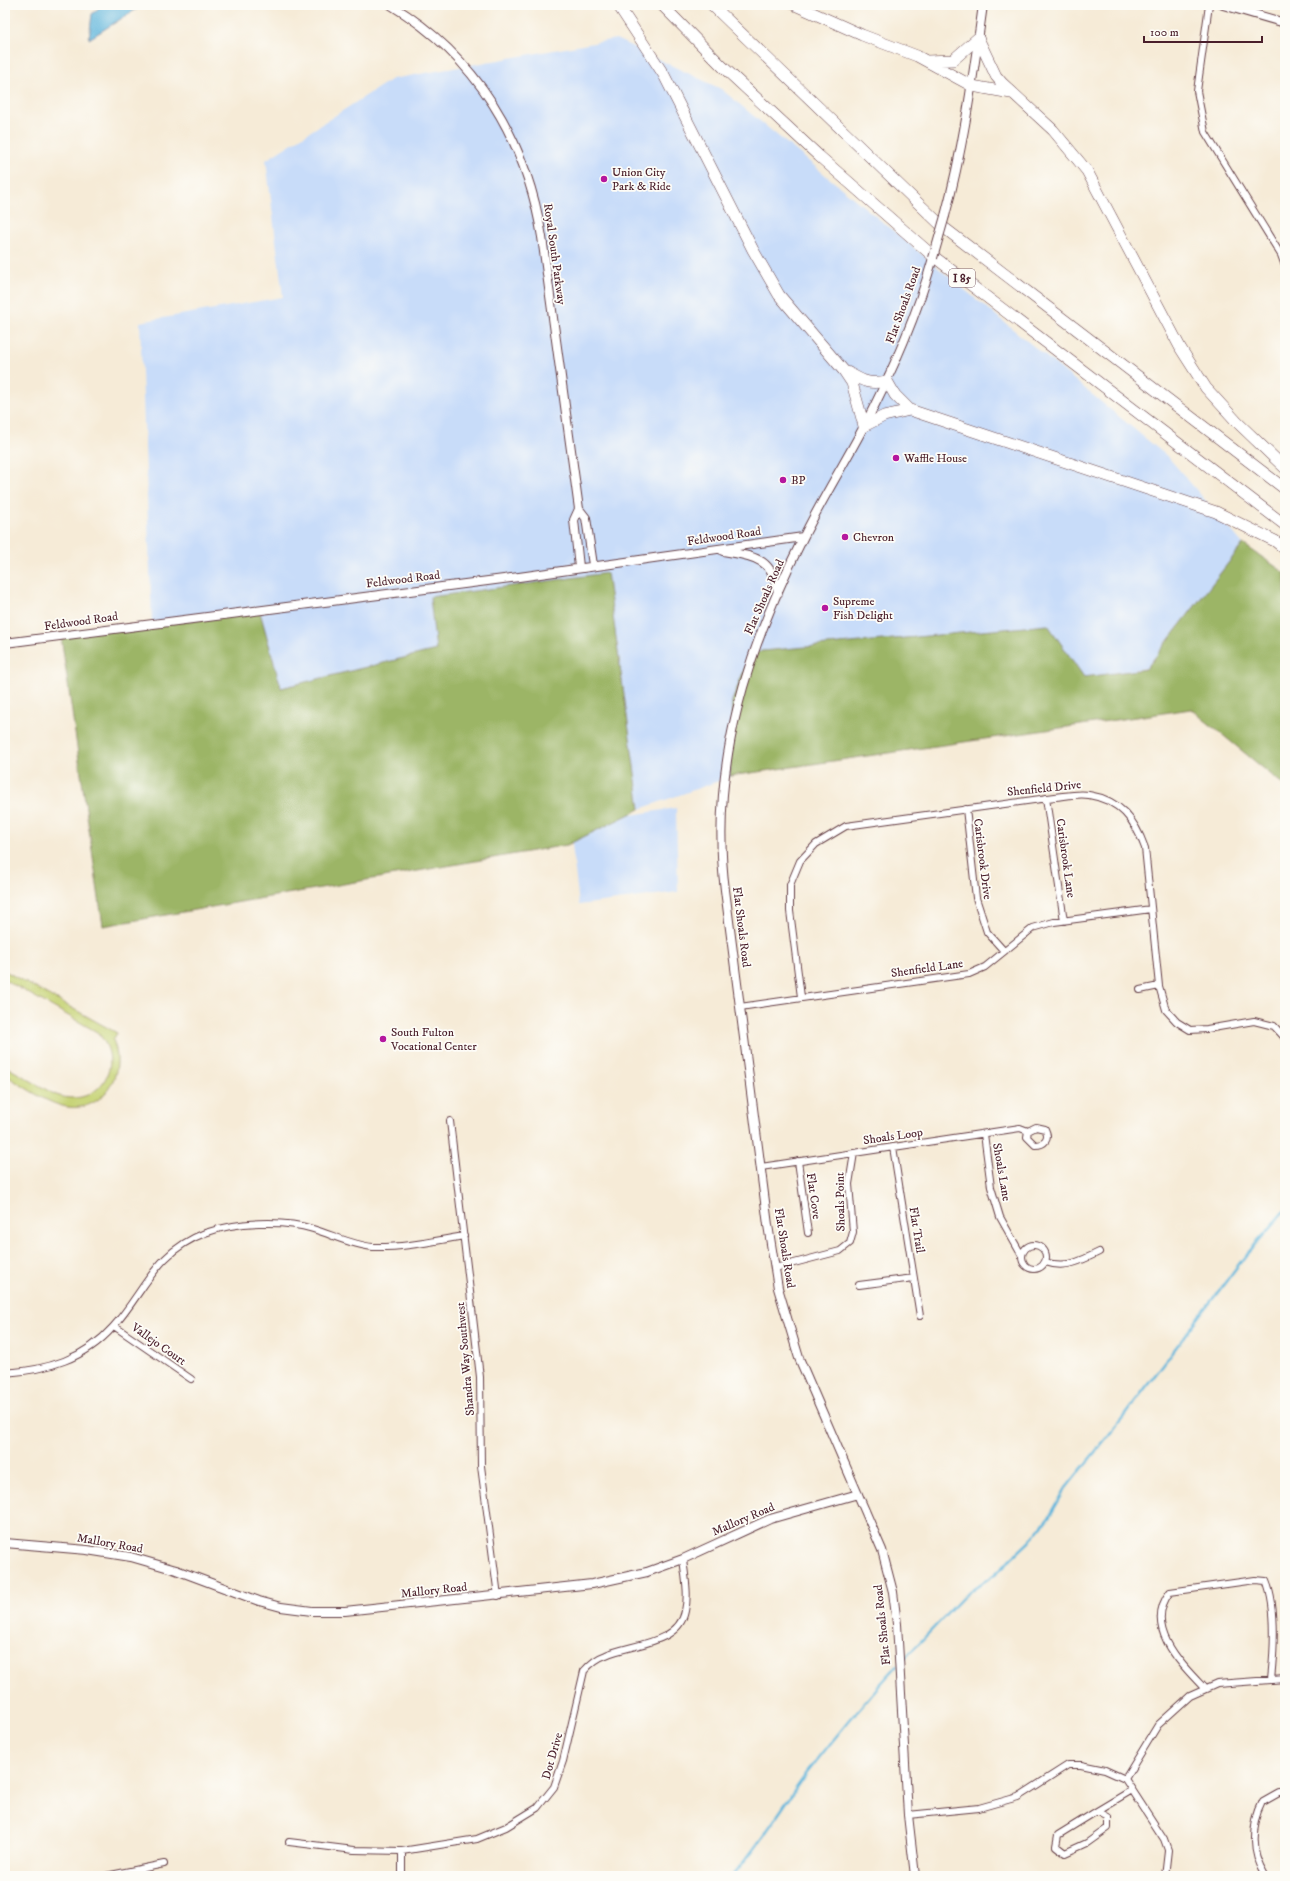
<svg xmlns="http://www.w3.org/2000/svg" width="1290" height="1881" viewBox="0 0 1290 1881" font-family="'IM FELL DW Pica',serif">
  <rect width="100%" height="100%" fill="#fdfcf7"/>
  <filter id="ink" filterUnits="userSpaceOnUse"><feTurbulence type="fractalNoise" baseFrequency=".025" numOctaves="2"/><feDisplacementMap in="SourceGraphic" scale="8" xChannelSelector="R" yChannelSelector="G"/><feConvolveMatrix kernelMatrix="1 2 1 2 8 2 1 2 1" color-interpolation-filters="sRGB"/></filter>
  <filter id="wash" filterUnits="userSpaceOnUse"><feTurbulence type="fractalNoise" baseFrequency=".012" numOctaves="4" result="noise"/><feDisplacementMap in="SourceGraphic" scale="16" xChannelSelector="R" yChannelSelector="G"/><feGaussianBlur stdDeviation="0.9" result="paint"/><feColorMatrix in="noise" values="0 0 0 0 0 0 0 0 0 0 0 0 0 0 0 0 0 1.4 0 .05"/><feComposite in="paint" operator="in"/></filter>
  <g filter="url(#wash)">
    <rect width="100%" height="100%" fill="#f6ebd7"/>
    <path fill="#c8dcf9" d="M616 39 721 89 1168 457 1243 544 1146 668 1084 677 732 701 730 777 640 809 607 573 430 597 436 650 281 688 260 612 152 623 140 322 283 297 266 160 392 79Z
      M622 723 631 815 676 808 678 892 579 905 559 733Z"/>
    <path fill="#c6d375" stroke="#887950" d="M5 971 117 1033 113 1040C128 1076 100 1118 59 1105 40 1099 22 1085 5 1075V1066L54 1094C96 1112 129 1065 97 1032L5 980Z"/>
    <path fill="#9cb566" stroke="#736a48" d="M1243 544 1285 573V786L1191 709 730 776 732 701 751 652 1048 625 1084 677 1146 669Z
      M607 573 640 809 567 845 103 926 61 636 260 612 281 688 436 650 430 597Z"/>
    <path fill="#60b6dc" stroke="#556a84" d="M102 5H143L89 39 92 14Z"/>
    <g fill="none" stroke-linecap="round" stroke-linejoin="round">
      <path stroke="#60b6dc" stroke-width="2.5" d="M902 1661 966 1594 995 1574 1029 1542 1051 1514 1066 1488 1121 1420 1246 1255 1285 1211
        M732 1876C761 1844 782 1807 807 1773 836 1736 865 1700 897 1666"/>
    </g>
  </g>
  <g filter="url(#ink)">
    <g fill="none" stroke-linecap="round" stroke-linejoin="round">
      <defs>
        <path id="minor" d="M1209 5 1197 91 1205 132 1281 255 1285 266
          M1046 798 1064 921
          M966 809 976 898 987 932 1004 951
          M1140 990 1159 986
          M801 997 790 911V885L800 861 816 844 846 826 1055 797C1065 796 1079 793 1089 795 1120 800 1135 820 1145 848L1159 986 1166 1010 1177 1022 1190 1030 1207 1029 1254 1021 1274 1026 1285 1038
          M740 1007 969 974 985 967 1033 928 1054 922 1151 909
          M450 1121 480 1377 481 1466 498 1596
          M984 1134 991 1187 1000 1217 1022 1256
          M893 1147 920 1316
          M798 1161 808 1233
          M761 1167 1020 1128 1028 1131 1027 1137 1035 1145C1045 1145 1050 1139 1045 1129L1036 1127 1028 1131
          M1022 1257a12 12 0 1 1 24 0a12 12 0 1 1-24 0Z
          M1045 1262C1065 1269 1081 1261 1099 1252
          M775 1268 840 1251 850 1243 853 1232 849 1184 854 1153
          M859 1285 914 1278
          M114 1326 191 1379
          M5 1373C47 1370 85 1359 113 1327 145 1291 155 1252 205 1233 235 1222 282 1219 313 1229 333 1235 352 1245 373 1247 403 1248 434 1241 464 1236
          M1205 1689C1181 1664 1143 1627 1170 1592L1255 1580 1266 1581C1277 1607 1274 1652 1271 1680
          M1125 1779 1158 1725 1190 1696 1217 1684 1285 1679
          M1097 1811 1108 1817V1828L1087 1843 1065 1853 1056 1846 1058 1835Z
          M1097 1811 1132 1790
          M908 1815 979 1808 1018 1797 1068 1765H1081L1105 1770 1125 1779 1164 1839 1168 1850 1165 1876
          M289 1842 354 1850 402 1851 477 1839 506 1827 537 1808 554 1787 563 1761 584 1671C590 1664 597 1658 606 1655 631 1644 679 1644 685 1611 689 1595 685 1576 683 1559
          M106 1876 164 1864
          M402 1876V1851
          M1265 1876C1250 1852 1251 1826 1263 1802L1279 1793H1285"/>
        <path id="tertiary" d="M391 5C477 57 526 139 542 237L579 509 586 518 593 565
          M1223 5 1285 23
          M945 216C964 146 973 76 983 5
          M579 509 574 520 579 567
          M723 551C755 557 772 557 778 593
          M5 643 519 577 803 537
          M5 1543 87 1550 131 1557 176 1570 259 1601 281 1607 312 1611H345L592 1584 647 1572 683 1559 770 1519 858 1494
          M915 1876 908 1815 897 1624 893 1592 882 1550 799 1358 778 1288 768 1225 725 890C709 766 748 647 803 538 821 501 843 466 862 430 891 375 916 318 933 258"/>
        <path id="motorway" d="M618 5 664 75 753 250 779 295 844 371 852 383 864 426 884 416 910 410
          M662 5 723 67 819 156 933 256 1285 525
          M712 5 943 227 1285 489
          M795 5 862 35 917 56 972 86 1011 93
          M927 61 953 60 978 38 996 76 1002 83 1053 130 1087 171 1181 349 1206 388 1237 422 1285 468
          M847 372C863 381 868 385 887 381L895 395 910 410 1216 512 1275 541 1285 549"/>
      </defs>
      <use href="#minor" stroke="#643e45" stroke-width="8"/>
      <use href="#tertiary" stroke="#643e45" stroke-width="10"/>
      <use href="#motorway" stroke="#643e45" stroke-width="12"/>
      <use href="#minor" stroke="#fff" stroke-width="6"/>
      <use href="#tertiary" stroke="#fff" stroke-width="8"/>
      <use href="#motorway" stroke="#fff" stroke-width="11"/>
      <defs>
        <path id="tertiary-bridge" d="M933 258 945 216"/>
      </defs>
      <use href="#tertiary-bridge" stroke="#643e45" stroke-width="10" stroke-linecap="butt"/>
      <use href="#tertiary-bridge" stroke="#fff" stroke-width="8"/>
    </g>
  </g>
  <g fill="#b5179e" stroke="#fdfcf7" stroke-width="1.5">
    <circle cx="604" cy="179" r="4"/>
    <circle cx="896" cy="458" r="4"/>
    <circle cx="783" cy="480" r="4"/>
    <circle cx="845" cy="537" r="4"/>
    <circle cx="825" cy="608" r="4"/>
    <circle cx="383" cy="1039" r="4"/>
  </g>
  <g text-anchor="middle" stroke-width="3.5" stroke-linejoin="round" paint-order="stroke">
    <rect fill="#fdfcf7" stroke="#806168" stroke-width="1" x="949" y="269" width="26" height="18" rx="3"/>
    <g font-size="11" font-weight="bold" fill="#4a1f2b">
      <text x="962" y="282">I 85</text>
    </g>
    <g font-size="12" fill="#4a1f2b" stroke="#fdfcf7" text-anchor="start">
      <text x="612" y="176">Union City<tspan x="612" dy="14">Park &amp; Ride</tspan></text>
      <text x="904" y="462">Waffle House</text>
      <text x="791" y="484">BP</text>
      <text x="853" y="541">Chevron</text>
      <text x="833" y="605">Supreme<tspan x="833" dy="14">Fish Delight</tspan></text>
      <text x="391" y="1036">South Fulton<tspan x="391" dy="14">Vocational Center</tspan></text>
    </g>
    <g font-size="12" fill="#4a1f2b" stroke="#fdfcf7">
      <text transform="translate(555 254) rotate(82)" y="4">Royal South Parkway</text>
      <text transform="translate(903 305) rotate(-70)" y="4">Flat Shoals Road</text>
      <text transform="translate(724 536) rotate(-8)" y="4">Feldwood Road</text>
      <text transform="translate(403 579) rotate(-7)" y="4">Feldwood Road</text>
      <text transform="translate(764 597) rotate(-66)" y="4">Flat Shoals Road</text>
      <text transform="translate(81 621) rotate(-8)" y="4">Feldwood Road</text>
      <text transform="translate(1044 788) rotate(-6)" y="4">Shenfield Drive</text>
      <text transform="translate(1066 858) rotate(82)" y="4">Carisbrook Lane</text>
      <text transform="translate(983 859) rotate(83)" y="4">Carisbrook Drive</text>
      <text transform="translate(742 927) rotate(83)" y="4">Flat Shoals Road</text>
      <text transform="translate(927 968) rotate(-8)" y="4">Shenfield Lane</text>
      <text transform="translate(893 1136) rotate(-8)" y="4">Shoals Loop</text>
      <text transform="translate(1002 1172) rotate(80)" y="4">Shoals Lane</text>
      <text transform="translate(814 1196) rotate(82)" y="4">Flat Cove</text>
      <text transform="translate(840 1202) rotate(-91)" y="4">Shoals Point</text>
      <text transform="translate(917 1230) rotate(81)" y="4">Flat Trail</text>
      <text transform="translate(785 1248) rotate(81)" y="4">Flat Shoals Road</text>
      <text transform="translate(159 1344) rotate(35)" y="4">Vallejo Court</text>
      <text transform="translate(465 1359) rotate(-95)" y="4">Shandra Way Southwest</text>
      <text transform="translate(743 1519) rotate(-23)" y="4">Mallory Road</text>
      <text transform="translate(110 1543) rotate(10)" y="4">Mallory Road</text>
      <text transform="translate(434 1590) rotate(-6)" y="4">Mallory Road</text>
      <text transform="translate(882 1625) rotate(-96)" y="4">Flat Shoals Road</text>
      <text transform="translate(552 1756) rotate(-74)" y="4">Dot Drive</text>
    </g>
  </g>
  <rect width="1290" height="1881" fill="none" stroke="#fdfcf7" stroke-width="20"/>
  <path d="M1144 36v6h118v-6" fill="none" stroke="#4a1f2b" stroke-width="2"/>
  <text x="1150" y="36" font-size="12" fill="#4a1f2b" stroke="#fdfcf7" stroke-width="3" paint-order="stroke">100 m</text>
</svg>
